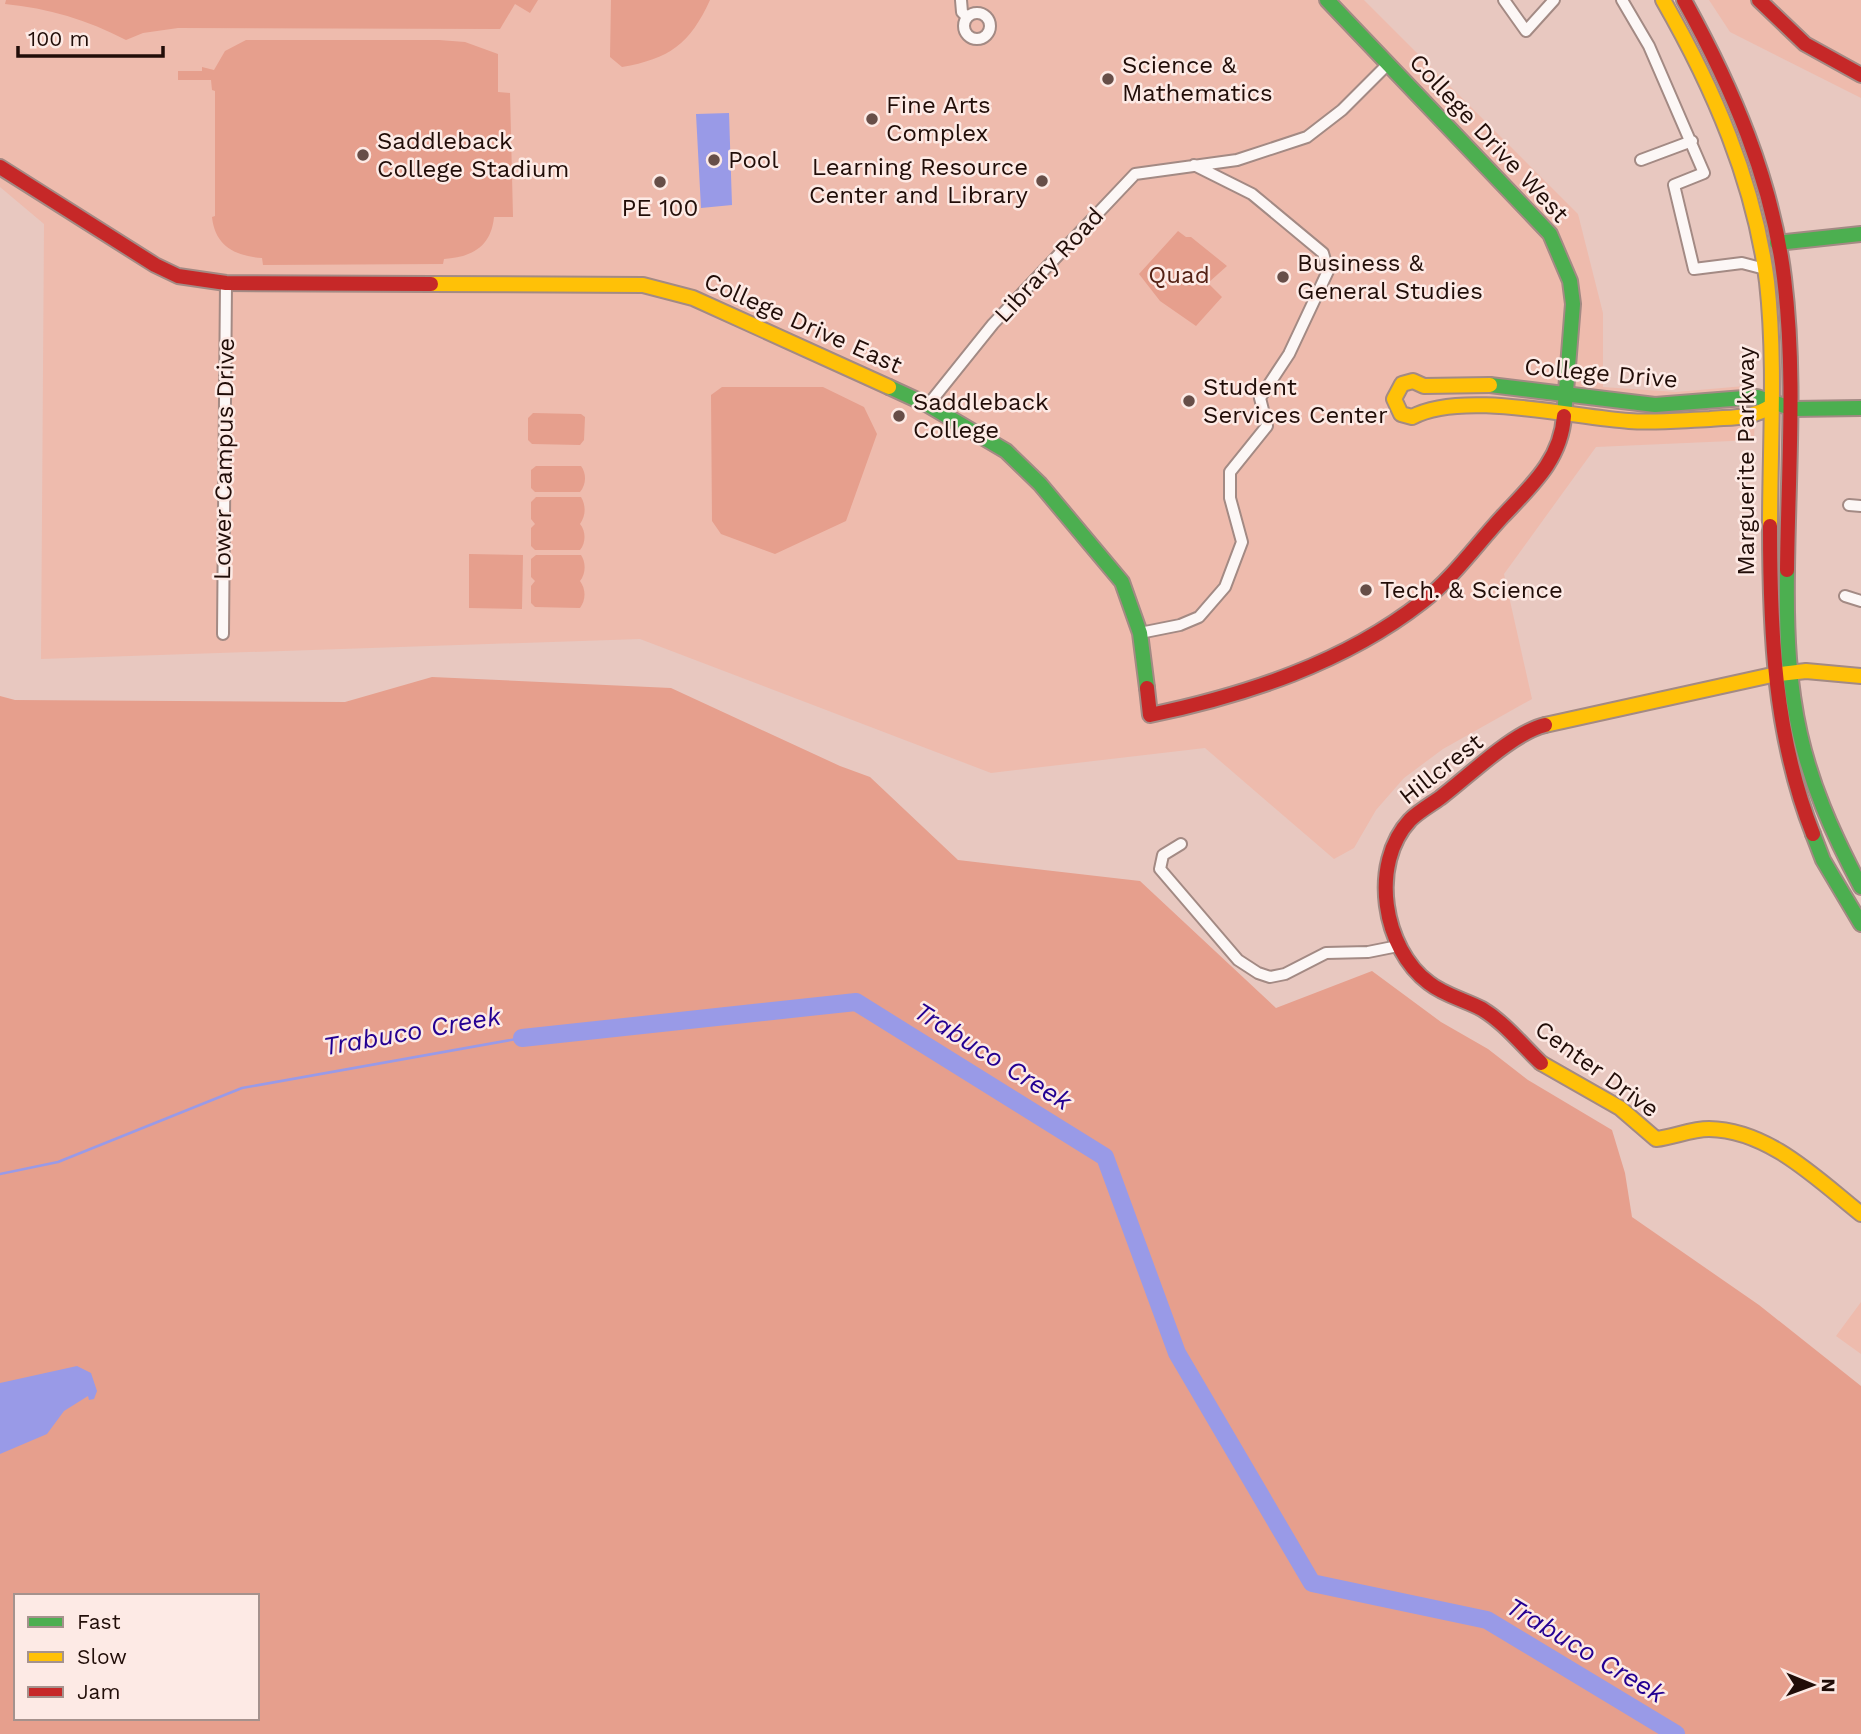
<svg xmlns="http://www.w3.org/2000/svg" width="1861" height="1734" viewBox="0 0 1861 1734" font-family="'Work Sans',sans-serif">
  <rect width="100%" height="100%" fill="#e8c8c0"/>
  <path fill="#eebbad" d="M0 0H1364L1578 214 1603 313V387L1676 392 1756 385 1754 440 1596 447 1504 574 1532 699 1443 749 1404 778 1376 810 1354 848 1334 859 1205 748 991 773 640 639 41 659 44 224 0 187Z
    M1709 0H1861V98L1730 32Z
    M1861 1302V1354L1836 1336Z"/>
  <path fill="#e69f8d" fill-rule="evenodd" d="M6 0H538L530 13 515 4 500 29 178 28 143 33 126 40C88 20 48 8 5 4Z
    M611 0H710C690 44 669 59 622 67L610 57Z
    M246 40H439L465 42 498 54V92L510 93 513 217H494C491 247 472 257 444 259L443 264 263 265 262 258C235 256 215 246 212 217L215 216V91L212 90 211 80H178V71H202V67L214 70 225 51Z
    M1178 231 1186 237H1191L1227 266 1208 283 1222 297 1196 326 1160 301 1139 274Z
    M722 387H823L864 407 877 434 846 521 775 554 721 534 712 521 711 395Z
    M533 413 581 414 585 417 584 440 580 445 532 444 528 440V418Z
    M536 466H581C587 474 586 485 580 492H535L531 488V470Z
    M536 497H581C586 505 586 516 580 524 586 531 586 543 580 550H535L531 546V528L535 524 531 519V502Z
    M469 554 523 555 522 609 469 608Z
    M536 555H581C586 562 586 574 580 581 586 589 586 600 580 608L535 607 531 603V586L535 581 531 577V559Z
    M432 677 671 688 840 766 870 777 958 860 1140 881 1276 1008 1372 971 1441 1022 1488 1049 1528 1080 1612 1130 1625 1173 1632 1217 1759 1305 1861 1386V1734H0V696L15 700 345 702ZM16 1596H257V1718H16Z"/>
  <path fill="#999ae7" d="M729 113 732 205 701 208 696 114Z
    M77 1366 91 1373 97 1391 94 1399 89 1400 88 1396 64 1411 47 1434 0 1454V1383Z"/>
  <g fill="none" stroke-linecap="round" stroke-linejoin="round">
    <path stroke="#999ae7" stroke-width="2.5" d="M0 1174 58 1162 242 1088 522 1038"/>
    <path stroke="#999ae7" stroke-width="18" d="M522 1038 856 1002 1105 1157 1177 1353 1312 1583 1487 1620 1676 1734"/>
    <defs>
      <path id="street" d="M961 0 962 12 967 17
        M1504 0 1526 31 1554 0
        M1622 0 1649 46 1704 173 1674 185 1694 269 1742 263 1765 269
        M964 26a13 13 0 1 1 26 0a13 13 0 1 1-26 0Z
        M1641 160 1692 141
        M928 405 993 324 1135 174 1237 160 1307 137 1342 110 1389 63
        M1849 505 1861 506
        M1845 596 1861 601
        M1140 633 1180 625 1199 617 1225 587 1242 542 1230 498V472L1267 426 1260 398 1289 354 1328 271 1323 253 1252 194 1194 165
        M223 634 226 283
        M1181 844 1163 855 1160 869 1238 960 1258 973 1270 977 1285 974 1326 953 1368 952 1398 946"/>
      <path id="fast" d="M1327 0 1550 234 1570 281 1573 304 1564 416
        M1777 243 1861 234
        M1490 385 1655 405 1757 397 1794 409 1861 408
        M889 387 928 405 1006 451 1040 484 1122 582 1140 633 1147 688
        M1787 570C1785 701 1799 771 1861 887
        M1813 834 1823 860 1861 924"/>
      <path id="slow" d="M1663 0C1713 87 1754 181 1767 282 1776 362 1770 445 1770 526
        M431 284 643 285 693 298 889 387
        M1490 385 1424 386 1413 381 1402 384 1394 399 1401 414 1412 417C1462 390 1571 417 1629 421 1656 423 1683 420 1710 419 1732 417 1752 419 1771 406
        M1545 725 1772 675 1806 671 1861 676
        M1541 1063 1620 1108 1656 1139C1674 1137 1691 1129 1709 1129 1769 1130 1817 1179 1861 1214"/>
      <path id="jam" d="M1684 0C1732 87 1772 179 1784 278 1796 375 1788 473 1787 570
        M1759 0 1805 44 1861 75
        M0 167 155 265 178 276 226 283 431 284
        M1770 526C1770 632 1774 735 1813 834
        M1147 688 1150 715C1246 695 1344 663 1422 602 1452 579 1477 544 1502 517 1531 486 1561 460 1564 416
        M1541 1063C1522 1045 1505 1023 1482 1009 1465 1000 1444 995 1429 983 1383 949 1369 864 1410 820 1418 812 1430 805 1440 798 1468 777 1512 733 1545 725"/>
    </defs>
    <use href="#street" stroke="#a38a84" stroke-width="14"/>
    <use href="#fast" stroke="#a38a84" stroke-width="18"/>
    <use href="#slow" stroke="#a38a84" stroke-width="18"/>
    <use href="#jam" stroke="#a38a84" stroke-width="18"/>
    <use href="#street" stroke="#fcf7f6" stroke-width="10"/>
    <use href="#fast" stroke="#4caf50" stroke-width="14"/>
    <use href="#slow" stroke="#ffc107" stroke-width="14"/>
    <use href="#jam" stroke="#c62828" stroke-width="14"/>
  </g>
  <g fill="#674e48" stroke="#fdeae5" stroke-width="2.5">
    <circle cx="1108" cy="79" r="7"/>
    <circle cx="872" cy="119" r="7"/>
    <circle cx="363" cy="155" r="7"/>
    <circle cx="714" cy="160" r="7"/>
    <circle cx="1042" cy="181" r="7"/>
    <circle cx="660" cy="182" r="7"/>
    <circle cx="1283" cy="277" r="7"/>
    <circle cx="1189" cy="401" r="7"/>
    <circle cx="899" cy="416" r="7"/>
    <circle cx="1366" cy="590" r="7"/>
  </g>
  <g text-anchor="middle" stroke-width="5" stroke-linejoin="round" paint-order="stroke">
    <g font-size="24" fill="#210d08" stroke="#fdeae5" text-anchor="start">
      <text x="1122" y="73">Science &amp;<tspan x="1122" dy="28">Mathematics</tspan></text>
      <text x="886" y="113">Fine Arts<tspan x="886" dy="28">Complex</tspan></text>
      <text x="377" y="149">Saddleback<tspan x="377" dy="28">College Stadium</tspan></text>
      <text x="728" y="168">Pool</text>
      <text x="1028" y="175" text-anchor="end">Learning Resource<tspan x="1028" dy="28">Center and Library</tspan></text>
      <text x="660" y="216" text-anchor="middle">PE 100</text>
      <text x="1297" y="271">Business &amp;<tspan x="1297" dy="28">General Studies</tspan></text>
      <text x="1203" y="395">Student<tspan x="1203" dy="28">Services Center</tspan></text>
      <text x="913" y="410">Saddleback<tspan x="913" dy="28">College</tspan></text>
      <text x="1380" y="598">Tech. &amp; Science</text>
    </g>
    <g font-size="24" fill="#210d08" stroke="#fdeae5">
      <text transform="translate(1489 138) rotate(47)" y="8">College Drive West</text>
      <text transform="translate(1049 265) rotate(-47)" y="8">Library Road</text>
      <text transform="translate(803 323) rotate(24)" y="8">College Drive East</text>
      <text transform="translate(1601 373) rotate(5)" y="8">College Drive</text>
      <text transform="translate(224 459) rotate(-89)" y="8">Lower Campus Drive</text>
      <text transform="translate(1746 461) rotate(-90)" y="8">Marguerite Parkway</text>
      <text transform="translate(1441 769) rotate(-38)" y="8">Hillcrest</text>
      <text transform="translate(1597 1069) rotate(36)" y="8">Center Drive</text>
    </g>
    <g font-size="24" fill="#542114" stroke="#fdeae5">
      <text x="1179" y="283">Quad</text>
    </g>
    <g font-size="26" font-style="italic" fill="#230092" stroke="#fdeae5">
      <text transform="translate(412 1031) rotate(-10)" y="9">Trabuco Creek</text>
      <text transform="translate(993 1056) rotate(32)" y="9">Trabuco Creek</text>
      <text transform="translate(1586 1650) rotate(31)" y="9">Trabuco Creek</text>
    </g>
  </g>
  <rect x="14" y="1594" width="245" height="126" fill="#fdeae5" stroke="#a5928d" stroke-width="2"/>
  <rect x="28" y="1617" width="35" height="10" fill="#4caf50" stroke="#a5928d" stroke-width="2"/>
  <text x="77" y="1629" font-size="21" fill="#210d08">Fast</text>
  <rect x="28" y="1652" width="35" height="10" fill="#ffc107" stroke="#a5928d" stroke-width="2"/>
  <text x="77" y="1664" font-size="21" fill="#210d08">Slow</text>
  <rect x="28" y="1687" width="35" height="10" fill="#c62828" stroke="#a5928d" stroke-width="2"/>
  <text x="77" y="1699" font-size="21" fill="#210d08">Jam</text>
  <g transform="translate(1812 1685) rotate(91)" stroke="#fdeae5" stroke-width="5" paint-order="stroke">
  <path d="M0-5L12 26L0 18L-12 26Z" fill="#210d08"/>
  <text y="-10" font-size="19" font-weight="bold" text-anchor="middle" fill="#210d08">N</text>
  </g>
  <path d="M18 46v10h145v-10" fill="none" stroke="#210d08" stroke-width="3.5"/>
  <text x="28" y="46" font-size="21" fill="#210d08" stroke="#fdeae5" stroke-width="5" paint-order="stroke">100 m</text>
</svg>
